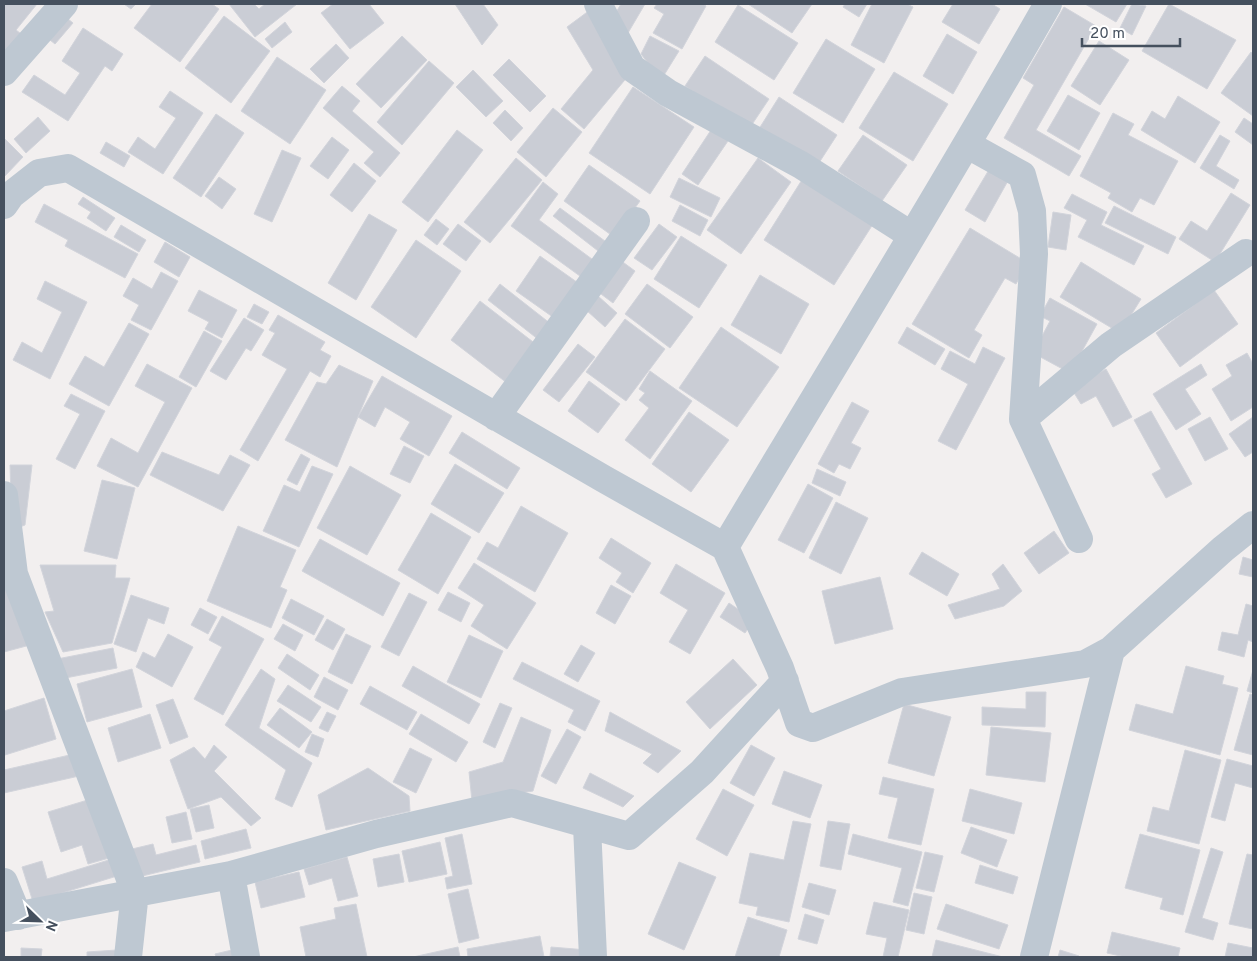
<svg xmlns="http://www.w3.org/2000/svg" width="1257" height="961" viewBox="0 0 1257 961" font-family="Overpass,sans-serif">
  <rect width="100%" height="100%" fill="#f2efef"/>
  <path fill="#cacdd5" stroke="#d2d4db" d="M4 4H37L16 30 25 37 4 64Z
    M124 4H136L131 9Z
    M152 4H212L219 9 180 62 134 28Z
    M229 4H254L259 9 265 4H297L255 37Z
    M333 4H369L384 23 350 49 321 13Z
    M455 4H483L498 25 482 45Z
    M621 4H645L625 38 615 14Z
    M657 4H703L706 6 682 49 653 33 664 14 654 8Z
    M748 4H812L792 33Z
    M845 4H867L859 17 843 7Z
    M872 4H907L913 7 884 63 851 45Z
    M953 4H992L1000 9 979 44 942 22Z
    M1085 4H1127L1116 22Z
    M1132 4 1146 6 1132 35 1120 28Z
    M1169 4 1236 40 1207 89 1142 51Z
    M738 5 798 43 774 80 715 42Z
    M1064 7 1096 26 1036 130 1081 156 1069 176 1004 138 1034 85 1023 78Z
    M590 10 629 75 584 129 561 109 593 70 567 27Z
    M62 14 73 23 55 44 45 36Z
    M224 16 270 51 231 103 185 68Z
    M285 22 292 32 272 48 265 39Z
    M83 28 123 54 112 71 105 66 68 121 22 92 34 75 65 95 80 73 62 61Z
    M947 34 977 52 953 94 923 76Z
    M402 36 427 60 381 108 356 84Z
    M650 36 679 51 661 80 641 54Z
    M826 39 875 69 843 123 793 93Z
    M1099 41 1129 60 1100 105 1071 86Z
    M336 44 349 58 324 83 310 69Z
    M1251 52 1253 54V116L1221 93Z
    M705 56 769 99 749 129 685 86Z
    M277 57 326 90 290 144 241 111Z
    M509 59 546 96 530 112 493 75Z
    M429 61 454 83 402 145 377 122Z
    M473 70 503 101 486 117 456 87Z
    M894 72 948 104 913 161 859 128Z
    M342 86 360 101 352 111 400 153 380 177 364 163 374 152 323 108Z
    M633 87 694 127 650 194 589 153Z
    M170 91 203 113 163 174 128 152 138 137 155 149 176 118 159 107Z
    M1068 95 1100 113 1079 150 1047 131Z
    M1178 96 1220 122 1195 163 1141 130 1152 111 1165 119Z
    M779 97 837 135 815 169 757 132Z
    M553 108 582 132 546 177 517 152Z
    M505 110 523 128 511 141 493 123Z
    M1113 113 1134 124 1128 135 1178 161 1154 205 1140 198 1132 212 1108 198 1111 193 1080 176Z
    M216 114 244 133 201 197 173 178Z
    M38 117 50 131 26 153 14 139Z
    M1244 118 1253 124V145L1235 132Z
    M713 127 730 138 698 185 682 174Z
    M457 130 483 150 428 222 402 202Z
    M863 135 907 165 882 201 838 171Z
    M1220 135 1230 141 1216 166 1239 180 1234 189 1200 168Z
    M332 137 349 150 328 179 310 166Z
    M4 138 23 157 4 177Z
    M106 142 130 156 124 167 100 153Z
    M282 150 301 158 272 222 254 214Z
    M516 158 542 180 490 243 464 222Z
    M758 158 791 182 741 254 707 230Z
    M354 163 376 181 352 212 330 195Z
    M589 165 640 201 614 237 564 201Z
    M990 168 1009 179 985 222 965 210Z
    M805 175 875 221 834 285 764 240Z
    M219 177 236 189 222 209 205 196Z
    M679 178 720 198 711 217 670 197Z
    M543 182 558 194 539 220 596 262 584 279 511 226Z
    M1231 193 1250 205 1215 262 1179 239 1191 221 1207 231Z
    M1072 194 1107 212 1101 225 1144 246 1134 265 1078 237 1087 220 1064 208Z
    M83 197 115 218 106 231 87 218 91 212 78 204Z
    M44 204 138 254 125 278 65 246 68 240 35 222Z
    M680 205 708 220 700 236 672 221Z
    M1114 206 1176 237 1168 254 1105 223Z
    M560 208 609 244 602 254 553 216Z
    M1053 212 1071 215 1066 250 1048 247Z
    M369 214 397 230 356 300 328 283Z
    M436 219 449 229 437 245 424 235Z
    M458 224 481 241 466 261 443 244Z
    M659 224 677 237 652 270 634 258Z
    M121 225 146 240 139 252 114 237Z
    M970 228 1028 263 1016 284 1005 278 974 330 982 335 969 358 912 324Z
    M681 236 727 265 699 308 654 279Z
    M416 240 461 271 416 338 371 307Z
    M165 242 190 257 179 277 154 262Z
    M540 256 581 285 557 320 516 291Z
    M616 257 635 271 613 303 593 288Z
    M1081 262 1141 299 1120 333 1060 297Z
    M161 272 178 281 151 330 131 320 139 305 123 296 133 278 152 289Z
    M760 275 809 304 781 354 731 325Z
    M45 281 87 302 50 379 13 360 22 342 42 353 62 312 37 299Z
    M500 284 551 324 539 340 488 300Z
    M647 284 693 317 670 348 625 314Z
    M199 290 237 310 222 338 205 329 209 322 188 311Z
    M1214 290 1238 324 1180 367 1156 333Z
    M598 296 617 313 605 327 586 310Z
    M1050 298 1097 324 1070 373 1033 353 1050 321 1040 316Z
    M480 301 537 345 507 383 451 340Z
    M254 304 269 312 262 324 247 317Z
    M278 315 325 342 320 350 331 356 320 377 310 371 258 461 240 450 287 369 262 355 275 333 269 330Z
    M244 318 264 330 251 351 246 348 226 380 210 371Z
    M625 319 665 349 626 401 586 372Z
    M129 323 149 334 109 406 69 384 85 356 104 367Z
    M721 327 779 367 737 427 679 388Z
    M907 327 945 349 935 365 898 343Z
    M204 331 222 341 196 387 179 377Z
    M578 344 595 357 559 402 543 390Z
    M983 347 1005 358 956 450 938 441 968 384 941 369 950 351 975 364Z
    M1247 353 1253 364V407L1231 421 1212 389 1232 376 1226 365Z
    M147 364 192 388 138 487 97 466 111 438 138 453 165 402 135 386Z
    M1201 364 1207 375 1185 389 1201 414 1176 430 1153 394Z
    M339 365 373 381 337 467 285 440 317 382 326 384Z
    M1106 369 1132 417 1113 427 1096 396 1081 404 1071 388Z
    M650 371 692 401 650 459 625 440 649 408 639 400 645 393 639 389Z
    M382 376 452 416 429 456 400 439 410 422 385 407 375 427 358 417Z
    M589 381 620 404 598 433 568 411Z
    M71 394 105 411 75 469 56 459 80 414 64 406Z
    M852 402 869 411 851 443 861 448 850 469 839 464 834 473 818 464Z
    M1151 411 1192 484 1166 498 1152 474 1161 469 1134 420Z
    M689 412 729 440 691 492 652 464Z
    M1210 417 1228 449 1205 461 1188 429Z
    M1253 417V452L1245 457 1229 434Z
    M462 432 520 468 507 489 449 453Z
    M404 446 424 456 410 483 390 474Z
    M162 452 219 475 230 455 250 465 223 511 150 475Z
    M301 454 310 459 297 485 287 480Z
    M455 464 504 493 479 533 431 504Z
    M10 465H32L25 525 12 530Z
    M312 466 333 474 299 547 263 531 284 485 300 492Z
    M350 466 401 495 367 555 317 528Z
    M817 469 846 482 840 496 812 483Z
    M102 480 135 488 117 559 84 551Z
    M808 484 833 498 804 553 778 540Z
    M836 502 868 518 841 574 809 558Z
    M521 506 568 533 535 592 477 559 487 542 498 548Z
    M431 513 471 537 438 594 398 570Z
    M238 526 296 550 280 587 287 590 271 628 207 601Z
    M1054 531 1069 553 1039 574 1024 553Z
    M611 538 651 563 633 593 616 582 622 573 599 558Z
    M320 539 400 583 383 616 302 571Z
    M922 552 959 574 947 596 909 574Z
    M1243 557 1253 560V577L1239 574Z
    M474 563 536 603 507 649 471 626 484 605 458 588Z
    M676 564 725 593 690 654 669 642 688 610 660 593Z
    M1003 564 1022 591 1004 606 955 619 948 605 1000 589 992 574Z
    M40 565H116L115 578H130L112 643 63 652 45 612 54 611Z
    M880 577 893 629 835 644 822 591Z
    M4 584 30 645 4 652 5 630Z
    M611 585 631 596 615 624 596 613Z
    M448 592 470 603 461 622 438 610Z
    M409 593 427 602 399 656 381 647Z
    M131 595 169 608 164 624 148 618 136 652 114 644Z
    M291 599 324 616 314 635 282 618Z
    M729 603 754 620 745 633 720 617Z
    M1246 604 1253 606V642L1248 640 1244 657 1218 650 1222 632 1238 635Z
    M200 608 217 617 208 634 191 625Z
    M222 616 264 639 223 715 194 699 222 647 209 640Z
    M327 619 345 629 333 650 315 640Z
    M283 624 303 635 295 651 274 639Z
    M168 634 193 647 172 687 136 667 143 652 155 658Z
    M346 634 371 646 352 684 328 672Z
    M469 635 503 651 481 698 447 682Z
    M581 645 595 653 578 682 564 674Z
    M113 648 117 668 55 680 52 660Z
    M287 654 319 675 310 690 278 668Z
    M733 659 757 685 710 729 686 702Z
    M522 662 600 701 585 731 568 722 574 710 513 679Z
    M413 666 480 704 469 724 402 686Z
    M1186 666 1224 676 1222 684 1238 688 1220 755 1129 730 1136 704 1173 714Z
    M132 669 142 707 87 722 77 684Z
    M261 669 275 679 259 728 312 763 292 807 275 799 286 770 225 725Z
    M1253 670V693L1247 691Z
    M324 677 348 690 338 710 314 697Z
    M288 685 321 707 311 722 277 701Z
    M370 686 417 712 407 730 360 704Z
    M1026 692H1046L1045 727 982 725V707L1026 709Z
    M1250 694 1253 695V755L1234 750Z
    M44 698 56 739 5 755 4 711Z
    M173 699 188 737 170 744 156 705Z
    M500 703 512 708 495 748 483 742Z
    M904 704 951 717 934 776 888 763Z
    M280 708 312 732 299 748 267 725Z
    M327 712 336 716 328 732 319 728Z
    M610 712 681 751 658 773 643 763 652 754 605 731Z
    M150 714 161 748 118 762 108 728Z
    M421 714 468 742 456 762 409 734Z
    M521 717 551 730 533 791 472 801 469 772 503 762Z
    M991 727 1051 733 1045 782 986 775Z
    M567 729 581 737 556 784 541 776Z
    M312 734 324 739 318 757 305 752Z
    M214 745 227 757 214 771 261 818 251 826 221 797 188 809 170 760 194 747 205 759Z
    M751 745 775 758 754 796 730 783Z
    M410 748 432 759 416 793 393 782Z
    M1185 750 1221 760 1199 844 1147 831 1153 807 1169 811Z
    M74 754 79 776 4 793V770Z
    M1227 759 1253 766V788L1235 783 1225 821 1211 817Z
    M368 768 409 796 410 811 326 830 318 795Z
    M784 771 822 785 810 818 772 804Z
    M590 773 634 796 623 807 583 788Z
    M883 777 934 789 921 845 888 838 898 798 879 794Z
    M723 789 754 805 727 856 696 839Z
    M970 789 1022 803 1014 834 962 821Z
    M91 799 109 858 88 864 82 845 61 852 48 812Z
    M209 805 214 828 196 832 190 809Z
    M186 812 192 839 172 843 166 817Z
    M793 821 811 824 789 922 756 915 758 907 739 903 750 853 784 860Z
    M828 821 850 824 841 870 820 866Z
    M971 827 1007 840 997 867 961 853Z
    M246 829 251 848 205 859 201 841Z
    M462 834 472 884 447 889 445 878 453 876 445 838Z
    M853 834 922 852 908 906 893 902 902 868 848 854Z
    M1140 834 1200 850 1183 915 1160 909 1163 898 1125 888Z
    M440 842 447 874 409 882 402 851Z
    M153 844 156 855 196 845 200 862 138 877 132 849Z
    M1211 848 1223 852 1202 918 1218 923 1213 940 1185 932Z
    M925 852 943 856 934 892 916 888Z
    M399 854 404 882 378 887 373 859Z
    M1247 854 1253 855V929L1229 924Z
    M347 857 358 896 338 901 332 878 309 885 304 869Z
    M112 859 117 876 33 902 22 867 42 861 47 879Z
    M679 862 716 877 684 950 648 934Z
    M980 865 1018 877 1013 894 975 883Z
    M299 872 305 897 261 908 255 882Z
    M809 883 836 890 829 915 802 907Z
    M468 889 479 938 459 943 448 894Z
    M914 893 932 897 924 934 906 930Z
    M874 902 909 910 898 957H883L887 938 866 934Z
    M356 904 367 957H306L300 927 336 919 334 908Z
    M946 904 1008 925 999 949 937 929Z
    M805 914 824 920 817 944 798 939Z
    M748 917 787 930 779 957H735Z
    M1112 932 1180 948 1178 957H1125L1107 953Z
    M540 936 544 957H468L467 949Z
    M936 940 1003 957H932Z
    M1228 943 1253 948V957H1225Z
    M458 947 460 957H413Z
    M551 947 587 950 586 957H550Z
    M21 948 42 949 41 957H4H21Z
    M117 950V957H87V952Z
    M232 950 233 957H216L215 954Z
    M1060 950 1079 956V957H1058Z"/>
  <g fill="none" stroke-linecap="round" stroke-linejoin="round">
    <path stroke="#bec8d2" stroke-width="28" d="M598 4 632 68 668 93 801 165 911 235
      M4 72 64 4
      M968 145 1022 175 1032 211 1034 254 1023 419 1079 539
      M4 205 11 195 39 173 68 168 604 479 725 547 780 668 799 723 813 728 902 692 1085 664 1111 650 1223 549 1253 525
      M496 417 636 221
      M1023 419 1111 345 1246 253
      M4 495 14 574 135 892 128 957
      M725 547C833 366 944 187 1048 4
      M587 826 593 957
      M231 875 246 957
      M4 882 18 916
      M4 918 231 875 376 834 512 803 629 836 702 772 785 681
      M1034 957 1111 650"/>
  </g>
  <rect width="1257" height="961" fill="none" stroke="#45505e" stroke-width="10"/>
  <g transform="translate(40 921) rotate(113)" stroke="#ffffff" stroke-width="4" paint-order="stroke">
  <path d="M0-4L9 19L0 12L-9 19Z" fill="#45505e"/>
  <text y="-8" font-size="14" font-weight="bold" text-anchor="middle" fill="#45505e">N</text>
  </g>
  <path d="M1082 38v8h98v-8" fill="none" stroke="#45505e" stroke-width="2.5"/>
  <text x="1090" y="38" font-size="15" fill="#45505e" stroke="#ffffff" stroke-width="4" paint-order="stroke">20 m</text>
</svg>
